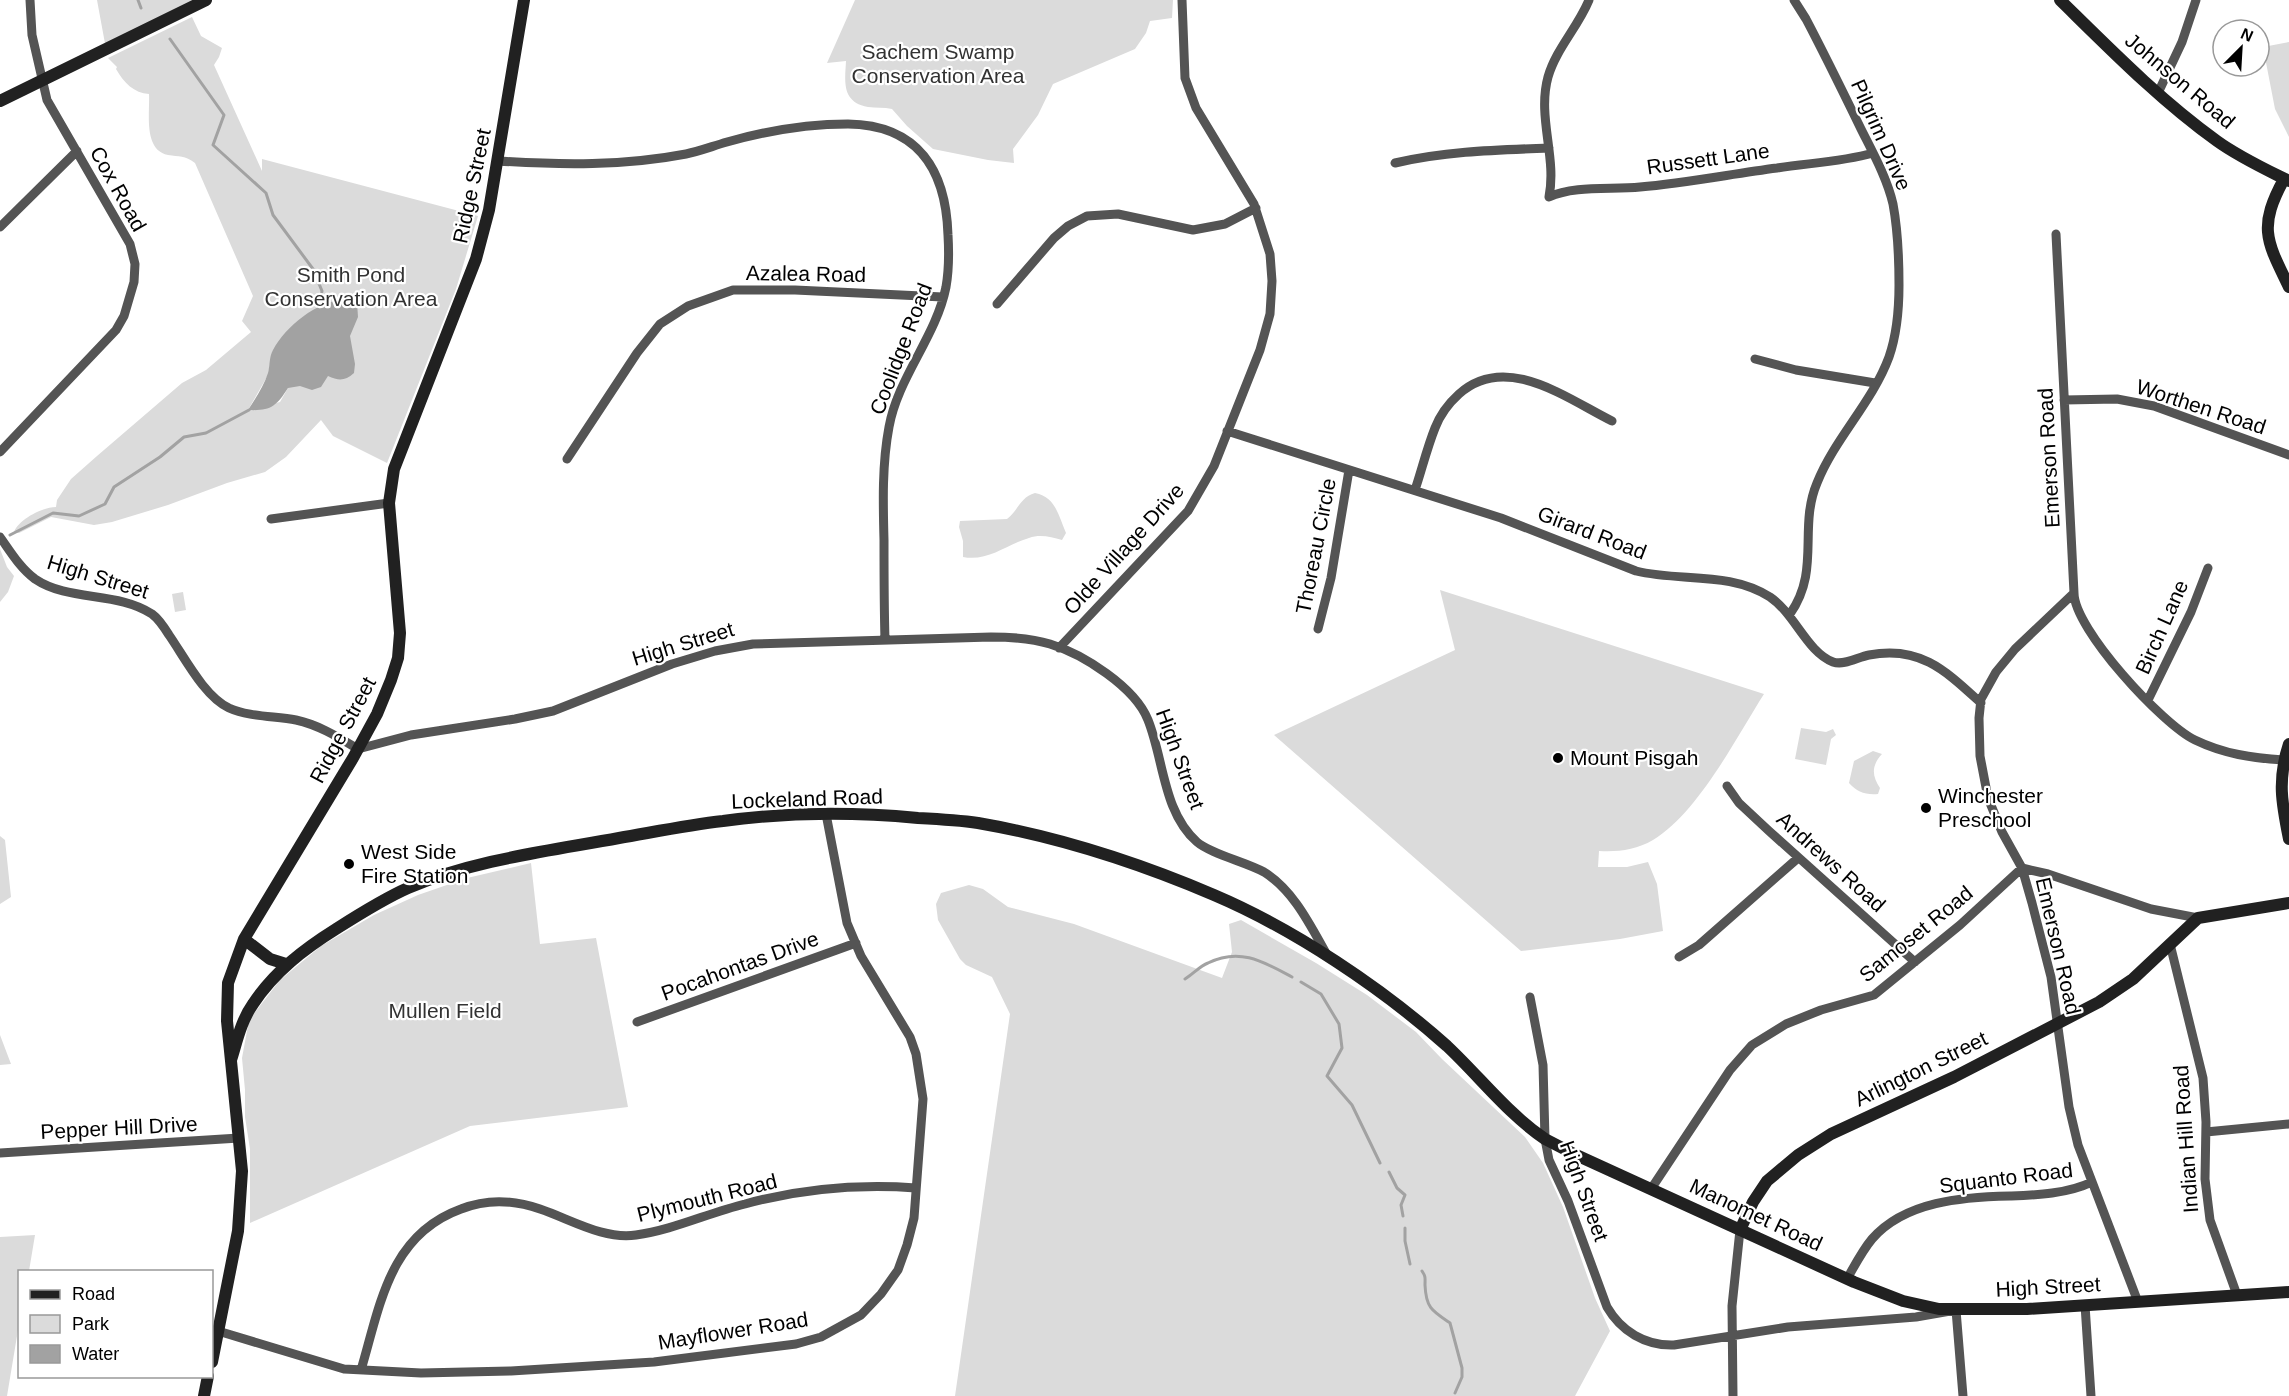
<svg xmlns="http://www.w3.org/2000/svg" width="2289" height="1396" viewBox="0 0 2289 1396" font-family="Helvetica,sans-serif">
  <rect width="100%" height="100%" fill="#fff"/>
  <path fill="#dbdbdb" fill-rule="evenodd" d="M97 0H205L106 49Z
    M855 0H1173L1172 18 1150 21 1146 33 1135 49 1053 84 1038 115 1013 149 1014 163 988 160 933 149 907 126 892 109C884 107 876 108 868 107 841 102 845 81 846 61L827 63Z
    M192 17 201 36 222 48 219 57 214 65 262 171V159L478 216 456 289 387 463 333 436 321 420 286 457 265 472 227 483 168 505 112 522 94 525 51 517 19 533 14 532C19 519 43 507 56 507L57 500 71 479 97 456 182 383 206 370 251 332 242 321 253 296 195 163C185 155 179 157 168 155 143 150 150 113 149 94 134 93 124 83 116 69L117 67 108 58ZM271 357 288 388 280 402 248 410 268 375Z
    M2289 42V137L2275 109 2263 47Z
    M1035 493C1056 497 1058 515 1066 533L1062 540C1051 537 1040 534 1029 538 1007 544 988 562 963 557V541L959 527 960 521 1007 519C1018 511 1020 497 1035 493Z
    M0 549 7 567 14 576 8 592 0 602Z
    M1440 590 1764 694C1736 738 1698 813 1653 840 1636 850 1618 852 1599 851L1598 867H1627L1648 862 1657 884 1663 931 1620 939 1521 951 1274 735 1455 650Z
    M183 592 186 610 175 612 172 594Z
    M1801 728 1826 732 1833 729 1836 735 1831 739 1826 765 1795 759Z
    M1873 751 1882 754C1871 766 1872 776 1880 788L1878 794C1865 795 1857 792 1849 783L1854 761Z
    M0 836 5 840 11 897 0 904Z
    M531 863 540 944 596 938 628 1107 470 1126 250 1223V1149L245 1117V1090L242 1058 249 1020 280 980 321 946 374 915 418 895 467 878Z
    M969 885 983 889 1008 907 1074 924 1222 978 1232 952 1229 924 1241 920 1316 963 1367 995 1416 1032 1442 1059 1525 1137 1543 1163 1563 1207 1595 1298 1610 1331 1575 1396H955L1010 1014 992 977 966 965 960 959 938 920 936 904 941 893Z
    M0 1035 11 1064 0 1065Z
    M35 1235 29 1271 20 1272 19 1324 7 1396H0V1237Z"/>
  <path fill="#a2a2a2" d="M344 299 357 302 358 317 350 336 355 364 354 373C345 381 339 381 328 376L321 387 312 390 300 386 288 388C276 407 270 411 248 410 255 399 264 386 268 373 270 365 269 357 273 350 287 325 315 303 344 299Z"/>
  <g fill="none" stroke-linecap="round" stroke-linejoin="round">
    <path stroke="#a2a2a2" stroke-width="3" d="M138 0 141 8
      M170 39 224 115 213 145 266 193 273 215 313 269 322 291 318 311
      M10 535 53 513 79 516 105 504 114 487 160 457 184 437 206 433 249 410
      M1185 979C1193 974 1200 966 1208 963 1240 947 1264 962 1292 977
      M1301 982 1321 994 1339 1024 1342 1048 1327 1076 1352 1105 1380 1163
      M1389 1172 1397 1188 1405 1195 1401 1205 1403 1216
      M1405 1228V1241L1410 1264
      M1422 1271C1426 1277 1425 1278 1425 1285 1426 1308 1432 1311 1450 1323L1462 1368V1377L1455 1393"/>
    <path stroke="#545454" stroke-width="9" d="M2158 93 2182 42 2196 0
      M498 161C561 165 624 166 686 154 700 151 713 146 727 142 766 131 808 124 848 124 919 125 946 171 948 235 949 252 949 270 946 287 936 337 898 377 889 427 882 464 883 503 884 540 884 573 884 606 885 640
      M1395 163C1446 151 1497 150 1549 148
      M1549 197C1574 185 1612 190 1640 187 1686 183 1731 174 1777 168 1809 163 1841 162 1873 153
      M1549 197C1557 157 1537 117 1548 77 1556 49 1578 27 1589 0
      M0 227 77 151
      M2056 234 2074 593 2015 649 1996 672 1981 699 1979 718 1980 756 1988 798 2002 832 2022 868 2032 903 2051 977 2069 1107 2078 1145 2138 1302
      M997 304 1054 238 1068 226 1087 216 1118 214 1193 230 1225 224 1256 208
      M1755 359 1796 370 1875 383
      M2064 400 2117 399 2154 406 2289 455
      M1227 431 1501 518 1636 571C1681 582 1729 571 1770 597 1795 614 1807 652 1833 662 1844 666 1858 657 1869 655 1920 645 1946 671 1981 703
      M0 452 116 330 124 316 134 282 135 264 130 244 47 100 32 35 30 0
      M567 459 637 353 660 324 688 306 733 290H795L943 297
      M1415 490C1422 469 1427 448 1435 428 1440 415 1449 403 1459 394 1506 352 1566 398 1612 421
      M271 519 389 503
      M0 537C10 551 20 568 35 579 69 602 117 591 152 614 159 619 164 627 169 635 185 658 204 696 229 708 249 717 275 716 296 720 319 725 338 737 358 749L411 735 515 719 553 711 672 664 715 651 753 644 991 637C1011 637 1031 638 1050 644 1083 654 1135 687 1148 720 1164 760 1163 812 1197 842 1211 854 1246 862 1264 872 1294 891 1310 925 1327 955
      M2074 593C2074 629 2163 725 2195 740 2224 754 2252 758 2284 760
      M1790 614C1821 570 1798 528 1817 483 1835 438 1872 403 1889 357 1897 334 1899 309 1899 285 1899 258 1898 231 1893 204 1887 178 1873 153 1861 129 1843 92 1825 55 1806 19L1794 0
      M1318 629 1331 578 1349 470
      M1059 648 1188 511 1214 466 1260 350 1270 314 1272 281 1270 254 1254 204 1196 108 1185 78 1182 0
      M2148 700 2191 612 2208 568
      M1727 786 1739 803 1769 831 1915 962
      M2170 944 2203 1078 2206 1122 2205 1179 2210 1220 2237 1295
      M1679 957 1699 945 1798 858
      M1530 997 1543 1065 1545 1139 1549 1160 1568 1201 1607 1307C1621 1331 1645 1346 1674 1345L1788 1327 1916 1317 1956 1310 1963 1396
      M637 1022 856 943
      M2206 1132 2289 1124
      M0 1153 239 1138
      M1651 1189 1730 1070 1752 1045 1786 1024 1821 1010 1874 995 1960 925 2022 868 2048 874 2151 909 2198 918
      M1847 1279C1855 1265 1862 1251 1872 1239 1905 1201 1963 1197 2010 1196 2036 1195 2067 1194 2092 1182
      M2085 1305 2091 1396
      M218 1331 344 1369 421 1373 511 1371 654 1362 796 1344 821 1337 861 1315 881 1294 898 1270 907 1245 914 1218 923 1099 916 1054 910 1037 861 956 847 923 826 814
      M361 1370C380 1306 389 1235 461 1209 486 1199 514 1200 540 1209 570 1219 604 1240 636 1235 673 1230 708 1213 745 1204 800 1189 859 1184 916 1188
      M1733 1396 1732 1306 1740 1230"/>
    <path stroke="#212121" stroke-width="12" d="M2060 0C2110 49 2160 100 2217 141 2239 157 2265 169 2289 181
      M0 101 206 0
      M2284 179C2258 227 2266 240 2289 287
      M2289 744C2277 780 2282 804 2289 839
      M244 939 270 959 286 964
      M231 1060C237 1041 241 1021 253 1004 274 972 304 949 336 929 358 915 383 899 408 888 473 860 549 851 619 838 654 832 688 825 723 821 788 812 853 812 918 818 938 819 958 820 978 823 1059 837 1139 863 1214 895 1294 929 1382 988 1447 1046 1480 1077 1507 1113 1545 1139L1574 1154 1854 1282 1903 1301 1939 1309H2027L2289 1292
      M1740 1230 1753 1202 1767 1181 1798 1155 1831 1134 1954 1077 2099 1002 2133 979 2198 918 2289 903
      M212 1362 238 1231 242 1171 227 1021 228 983 244 939 353 758 377 714 391 680 398 658 400 633 389 503 394 469 476 259 489 210 524 0
      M204 1396 208 1376"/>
  </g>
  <g fill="#000" stroke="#fff" stroke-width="2">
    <circle cx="1558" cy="758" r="6"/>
    <circle cx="1926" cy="808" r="6"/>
    <circle cx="349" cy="864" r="6"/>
  </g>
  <g text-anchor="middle" stroke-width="4.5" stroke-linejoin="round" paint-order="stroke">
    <g font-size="21" fill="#323232" stroke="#fff">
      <text x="938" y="59">Sachem Swamp<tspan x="938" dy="24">Conservation Area</tspan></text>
      <text x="351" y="282">Smith Pond<tspan x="351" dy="24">Conservation Area</tspan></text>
      <text x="445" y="1018">Mullen Field</text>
    </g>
    <g font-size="21" fill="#000" stroke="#fff">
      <text transform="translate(2180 81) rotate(40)" y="7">Johnson Road</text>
      <text transform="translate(1881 135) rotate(66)" y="7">Pilgrim Drive</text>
      <text transform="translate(1708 159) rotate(-8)" y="7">Russett Lane</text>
      <text transform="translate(472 186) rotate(-78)" y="7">Ridge Street</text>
      <text transform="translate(118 189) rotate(61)" y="7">Cox Road</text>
      <text transform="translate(806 274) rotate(1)" y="7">Azalea Road</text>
      <text transform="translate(901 349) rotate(-69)" y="7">Coolidge Road</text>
      <text transform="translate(2201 407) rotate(18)" y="7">Worthen Road</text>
      <text transform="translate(2049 458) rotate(-93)" y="7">Emerson Road</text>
      <text transform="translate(1592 533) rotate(21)" y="7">Girard Road</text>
      <text transform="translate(1316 546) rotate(-79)" y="7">Thoreau Circle</text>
      <text transform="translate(1124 549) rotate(-48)" y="7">Olde Village Drive</text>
      <text transform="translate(98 577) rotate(17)" y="7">High Street</text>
      <text transform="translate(2162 627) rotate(-66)" y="7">Birch Lane</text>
      <text transform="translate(683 644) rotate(-17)" y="7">High Street</text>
      <text transform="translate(343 730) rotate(-62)" y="7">Ridge Street</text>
      <text transform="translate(1180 759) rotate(70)" y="7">High Street</text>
      <text transform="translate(807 799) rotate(-2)" y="7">Lockeland Road</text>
      <text transform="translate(1831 862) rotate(42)" y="7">Andrews Road</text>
      <text transform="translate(1916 934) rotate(-39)" y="7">Samoset Road</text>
      <text transform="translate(2058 946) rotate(77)" y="7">Emerson Road</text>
      <text transform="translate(740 966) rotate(-20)" y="7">Pocahontas Drive</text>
      <text transform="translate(1921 1069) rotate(-26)" y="7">Arlington Street</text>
      <text transform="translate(119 1128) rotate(-3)" y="7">Pepper Hill Drive</text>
      <text transform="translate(2186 1139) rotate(-94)" y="7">Indian Hill Road</text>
      <text transform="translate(2006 1178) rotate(-7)" y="7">Squanto Road</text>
      <text transform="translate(1584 1191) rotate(70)" y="7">High Street</text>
      <text transform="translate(707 1198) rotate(-14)" y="7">Plymouth Road</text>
      <text transform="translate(1756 1215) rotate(25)" y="7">Manomet Road</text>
      <text transform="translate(2048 1287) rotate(-3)" y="7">High Street</text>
      <text transform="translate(733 1331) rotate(-9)" y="7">Mayflower Road</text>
    </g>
    <g font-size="21" fill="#000" stroke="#fff" text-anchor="start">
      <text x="1570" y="765">Mount Pisgah</text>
      <text x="1938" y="803">Winchester<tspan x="1938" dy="24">Preschool</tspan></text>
      <text x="361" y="859">West Side<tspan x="361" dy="24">Fire Station</tspan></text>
    </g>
  </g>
  <rect x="18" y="1270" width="195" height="108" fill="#ffffff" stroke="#999999" stroke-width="1.5"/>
  <rect x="30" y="1290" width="30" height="9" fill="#212121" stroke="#999999" stroke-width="1.5"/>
  <text x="72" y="1300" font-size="18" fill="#000000">Road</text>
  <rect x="30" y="1315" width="30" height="18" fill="#dbdbdb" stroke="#999999" stroke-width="1.5"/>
  <text x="72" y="1330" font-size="18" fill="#000000">Park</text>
  <rect x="30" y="1345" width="30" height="18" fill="#a2a2a2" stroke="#999999" stroke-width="1.5"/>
  <text x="72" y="1360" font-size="18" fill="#000000">Water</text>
  <g transform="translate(2241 48) rotate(24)"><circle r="28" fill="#ffffff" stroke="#999999" stroke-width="1.5"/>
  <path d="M0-4.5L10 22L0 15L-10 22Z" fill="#000000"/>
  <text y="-9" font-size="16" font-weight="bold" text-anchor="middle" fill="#000000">N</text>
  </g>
</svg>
